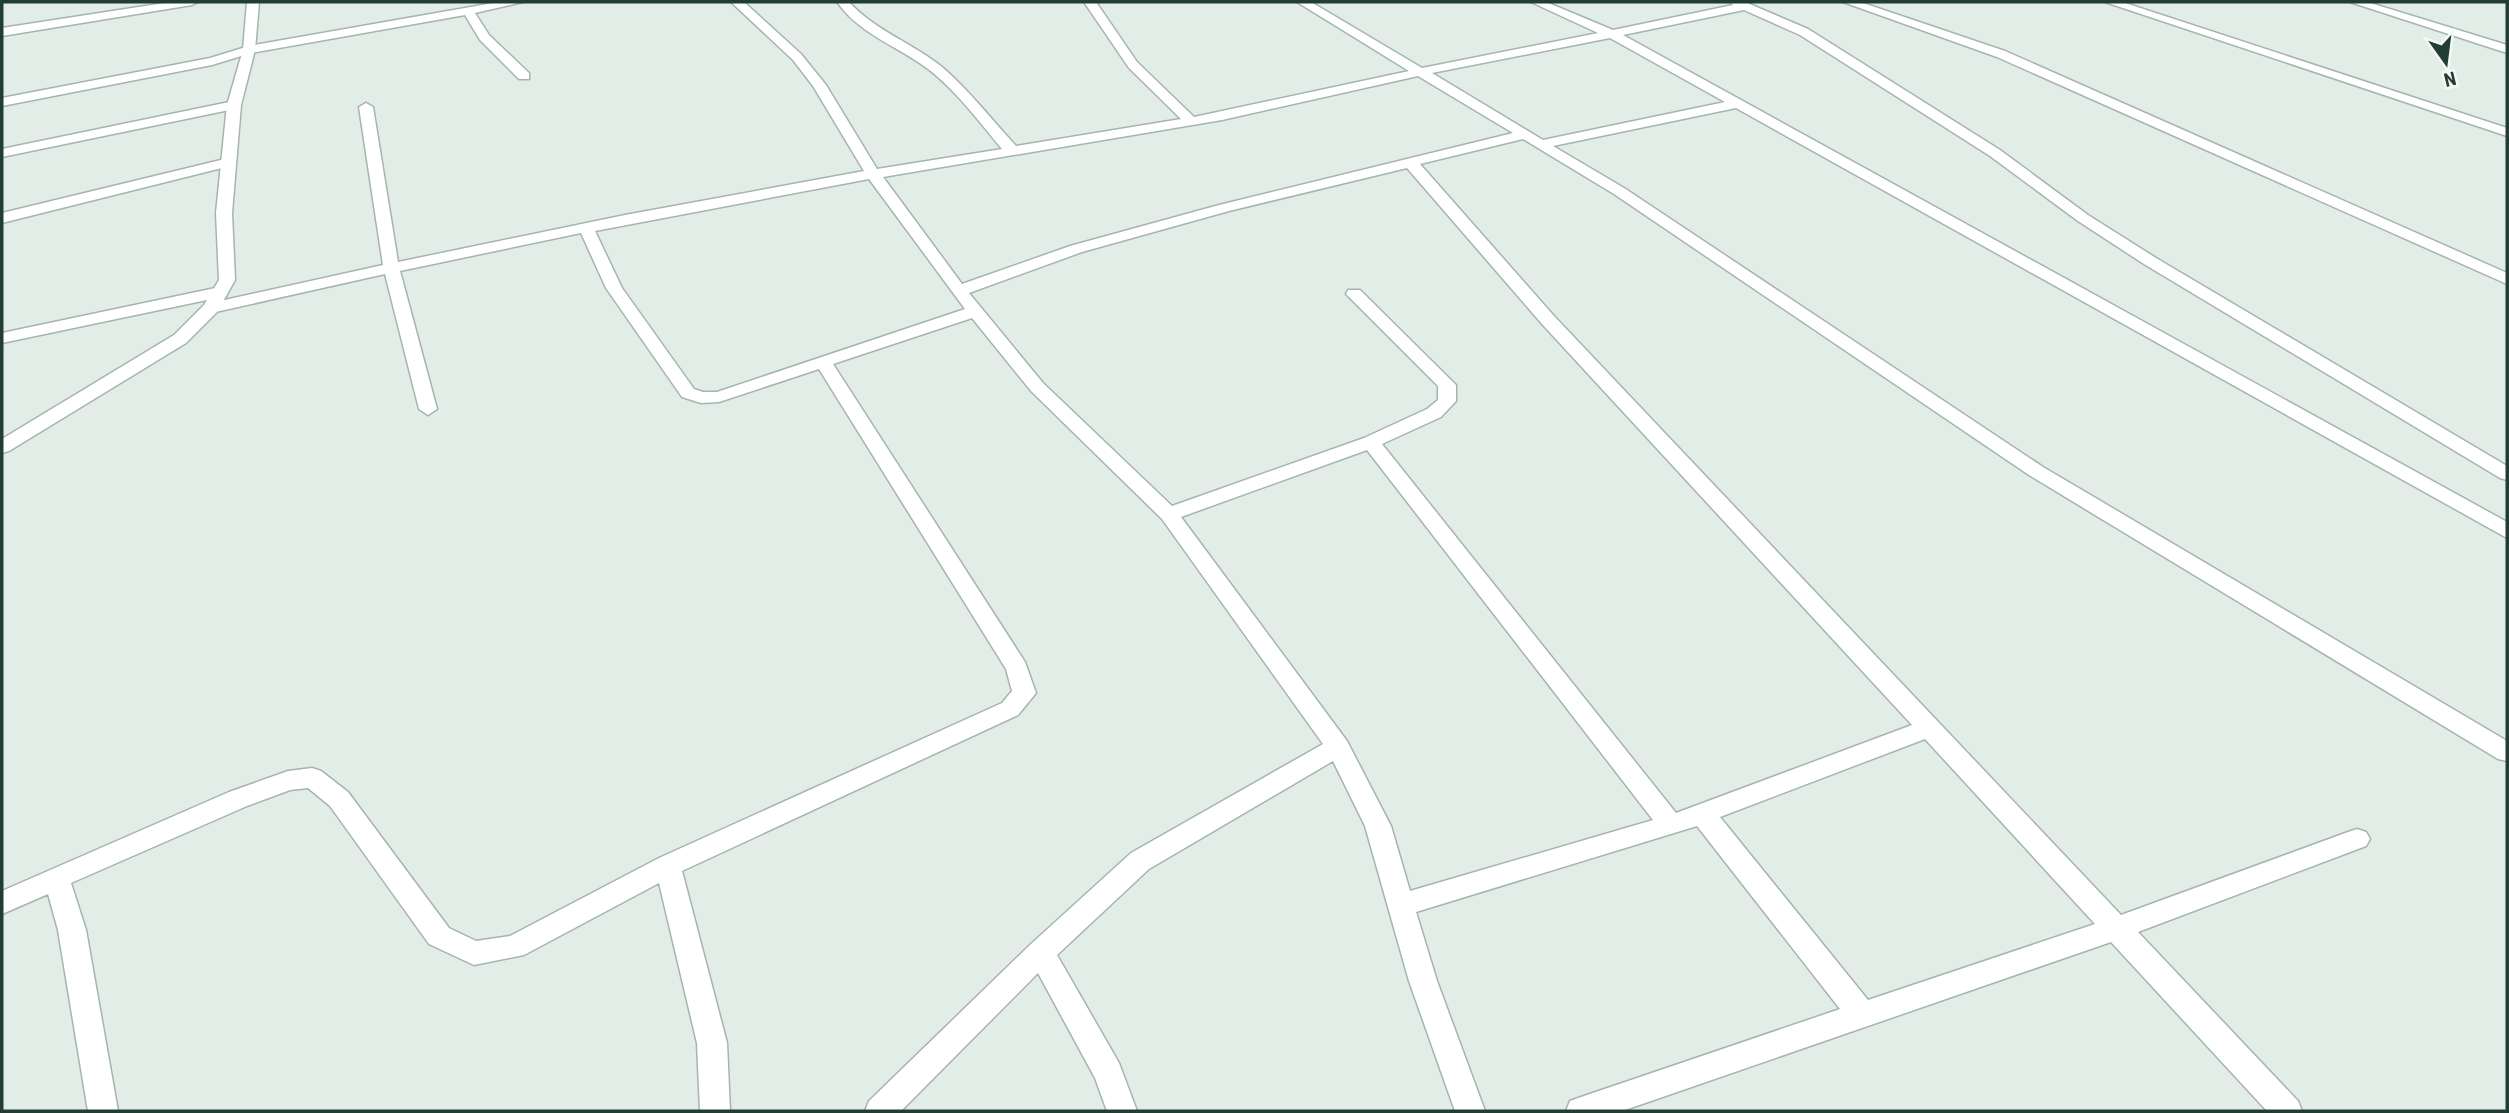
<svg xmlns="http://www.w3.org/2000/svg" width="2509" height="1113" viewBox="0 0 2509 1113" font-family="'Roboto Condensed',sans-serif">
  <rect width="100%" height="100%" fill="#e2ede7"/>
  <g fill="none" stroke-linecap="round" stroke-linejoin="round">
    <defs>
      <path id="minor" d="M171 2H198L192 5 2 36V28Z
        M499 2H523L475 13 489 35 529 73V79H519L480 40 465 15 251 53 212 65 2 106V98L210 58 249 46Z
        M731 2H744L801 54 826 85 877 169 1002 149C980 123 959 94 932 72 901 47 861 36 837 2H849C877 32 911 42 942 67 969 90 992 120 1016 146L1181 119 1129 68 1084 2H1096L1137 62 1194 117 1409 71 1297 2H1311L1422 68 1598 33 1531 2H1546L1613 30 1733 5 1730 2H1745L1808 29 2000 150 2088 215 2156 258 2507 466V480L2500 478 2144 264 2078 221 1990 156 1800 35 1744 10 1623 35 2507 522V538L1736 108 1553 146 1624 188 2043 467 2507 741V761L2498 759 2029 475 1614 194 1523 139 1420 164 1554 316 2121 915 2348 832 2357 829 2366 832 2370 839 2366 846 2138 932 2298 1101 2302 1111H2267L2111 942 1622 1111H1566L1570 1101 1581 1097 1840 1009 1697 826 1416 912 1437 981 1485 1111H1455L1409 981 1365 826 1333 761 1149 869 1057 955 1119 1063 1137 1111H1107L1095 1078 1038 973 901 1111H865L869 1101 1031 944 1131 853 1323 744 1162 519 1031 391 972 318 833 364 1025 662 1036 693 1018 715 682 871 727 1043 730 1111H700L697 1043 659 883 524 955 474 965 429 944 330 806 308 788 290 790 247 806 71 883 86 930 118 1111H88L58 930 48 894 2 914V891L229 792 288 771 312 768 321 771 348 792 449 928 476 941 510 936 659 858 1002 703 1012 691 1006 669 819 369 719 402 701 403 682 397 606 288 581 233 400 271 437 409 428 415 419 409 385 274 211 313 203 308 211 303 383 265 359 107 366 103 373 107 398 262 625 215 864 171 813 86 793 60ZM1610 38 1725 102 1543 140 1432 73ZM1418 76 1513 133 1219 205 1070 246 962 284 883 177 1222 120ZM1407 168 1542 324 1912 725 1676 813 1382 444 1441 417 1456 401V385L1360 290H1348L1346 294 1438 386V400L1427 409 1364 438 1172 506 1043 383 969 293 1082 252 1229 211ZM869 179 965 309 717 392H703L694 389 622 288 595 231ZM1367 450 1653 820 1410 891 1391 826 1347 741 1181 517ZM1925 739 2095 924 1868 1000 1720 817Z
        M1843 2H1860L2005 51 2507 273V284L1997 57Z
        M2105 2H2122L2507 128V136Z
        M2350 2H2367L2507 45V53Z
        M234 101 239 102V108L2 157V149Z
        M229 158 234 159V165L2 223V213Z
        M220 287 228 292 226 296 2 343V333Z"/>
      <path id="tertiary" d="M247 2H259L255 50 241 105 232 213 235 280 217 312 186 343 9 451 2 453V439L174 335 204 305 219 280 216 213 227 105 243 50Z"/>
    </defs>
    <use href="#minor" stroke="#a5b5ae" stroke-width="3"/>
    <use href="#tertiary" stroke="#a5b5ae" stroke-width="3"/>
    <use href="#minor" fill="#fff" fill-rule="evenodd"/>
    <use href="#tertiary" fill="#fff" fill-rule="evenodd"/>
  </g>
  <rect width="2509" height="1113" fill="none" stroke="#223e34" stroke-width="7"/>
  <g transform="translate(2446 63) rotate(166)" stroke="#f3f9f5" stroke-width="5" paint-order="stroke">
  <path d="M0-5L12 26L0 18L-12 26Z" fill="#223e34"/>
  <text y="-10" font-size="19" font-weight="bold" text-anchor="middle" fill="#223e34">N</text>
  </g>
</svg>
